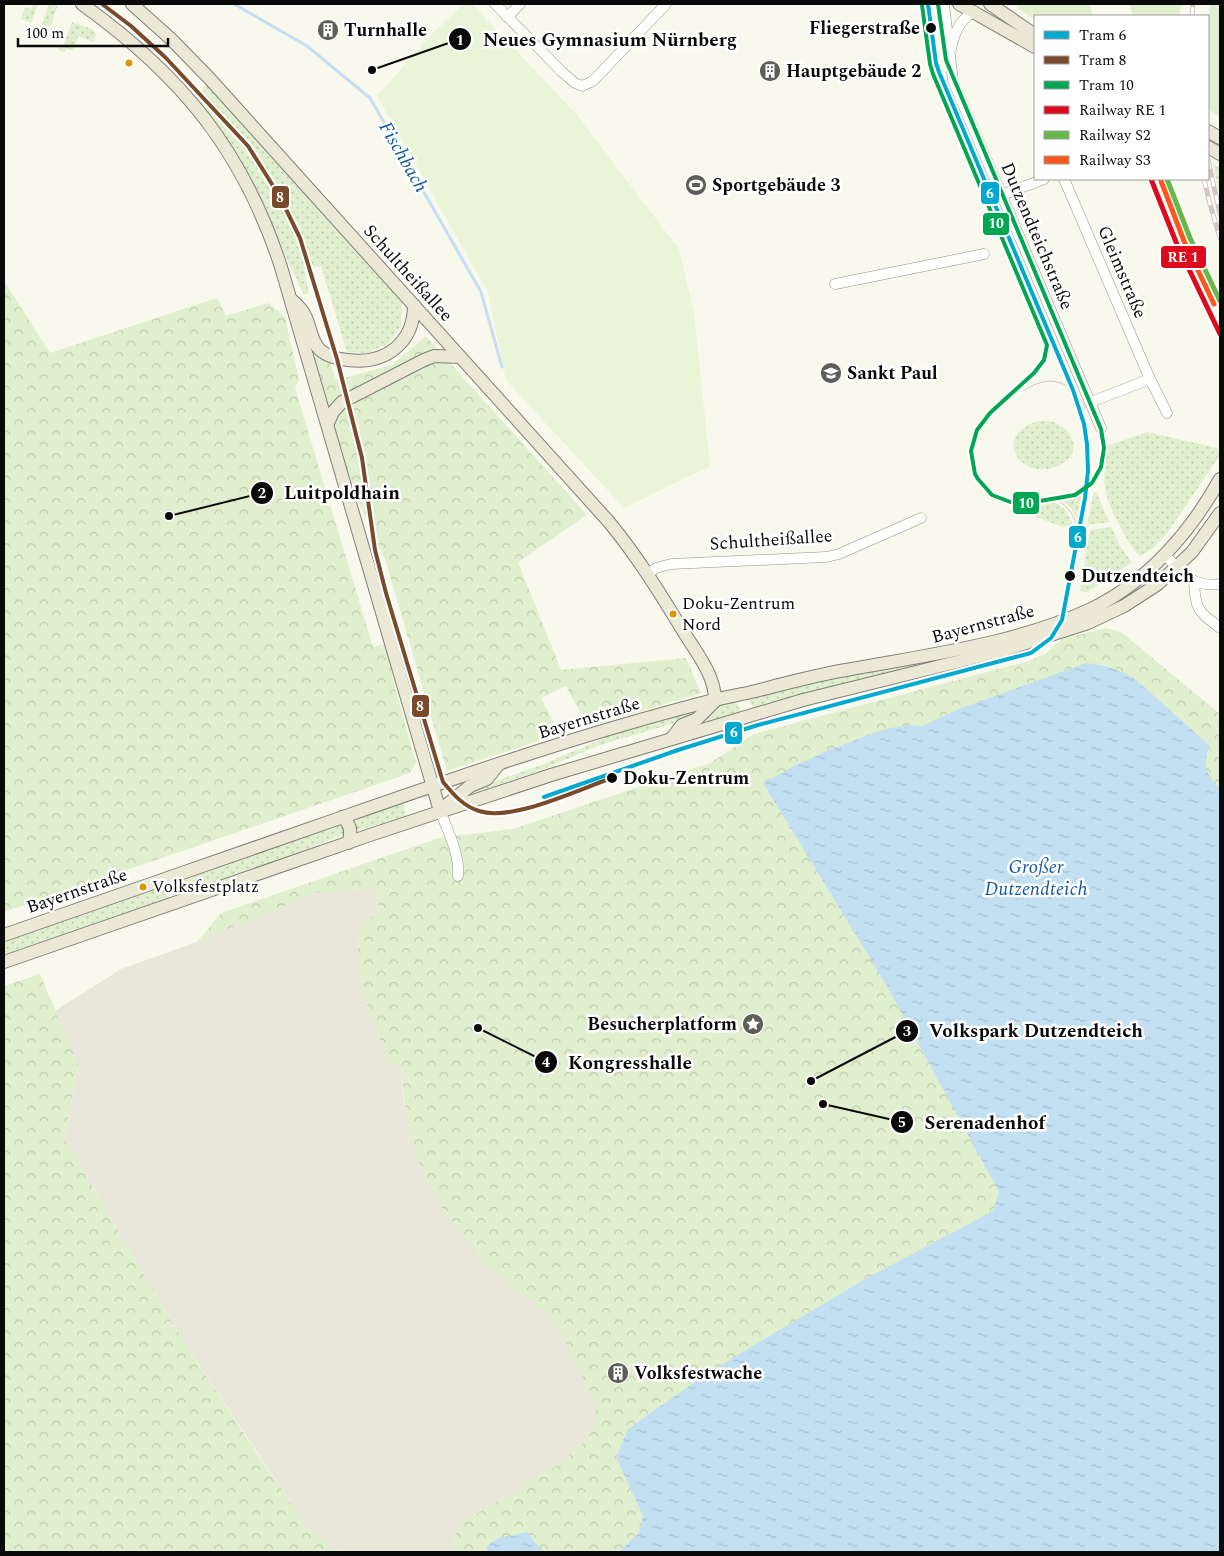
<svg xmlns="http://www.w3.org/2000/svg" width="1224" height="1556" viewBox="0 0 1224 1556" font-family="Spectral,serif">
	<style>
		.grass { fill: url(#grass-dots) }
		.park { fill: url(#park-crowns) }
		.garden { fill: #e0efcd }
		.pitch { fill: #eaf4d6 }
		.plaza { fill: #e9e7d9 }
		.water { fill: url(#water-ripples) }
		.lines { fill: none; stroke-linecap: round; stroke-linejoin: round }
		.stream { stroke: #c3e0f3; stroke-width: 3 }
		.minor-casing { stroke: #92918c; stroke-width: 11 }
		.major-casing { stroke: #7f7e7a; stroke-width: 14 }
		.minor { stroke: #fefefc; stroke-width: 10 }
		.major { stroke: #ebe8d6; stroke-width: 12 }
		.tram { stroke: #d5c4c2; stroke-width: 1 }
		.rail-casing { stroke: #d5c4c2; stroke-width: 5 }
		.rail { stroke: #fff; stroke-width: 3; stroke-dasharray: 9; stroke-linecap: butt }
		.rail-1-casing { stroke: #fff; stroke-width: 9 }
		.rail-2-casing { stroke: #fff; stroke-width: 9 }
		.rail-3-casing { stroke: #fff; stroke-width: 9 }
		.rail-1 { stroke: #df091d; stroke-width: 5 }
		.rail-2 { stroke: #65b949; stroke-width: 5 }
		.rail-3 { stroke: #ff561d; stroke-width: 5 }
		.tram-1-casing { stroke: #fff; stroke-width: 8 }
		.tram-2-casing { stroke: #fff; stroke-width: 8 }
		.tram-3-casing { stroke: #fff; stroke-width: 8 }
		.tram-1 { stroke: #00a9ce; stroke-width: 4 }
		.tram-2 { stroke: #7a4b2a; stroke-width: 4 }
		.tram-3 { stroke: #00a651; stroke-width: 4 }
		.stop-dot { fill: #0a0a0a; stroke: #fff; stroke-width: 2 }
		.bus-dot { fill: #df9601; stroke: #fff; stroke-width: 2 }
		.labels { text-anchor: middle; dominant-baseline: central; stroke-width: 5; stroke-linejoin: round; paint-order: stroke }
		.bus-label { font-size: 17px; fill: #0a0a0a; stroke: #fff; text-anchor: start }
		.stop-label { font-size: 18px; font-weight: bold; fill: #0a0a0a; stroke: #fff; text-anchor: start }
		.poi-label { font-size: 18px; font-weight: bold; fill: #0a0a0a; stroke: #fff; text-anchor: start }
		.street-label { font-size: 18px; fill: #0a0a0a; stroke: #fff }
		.water-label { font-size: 19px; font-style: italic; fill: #14579b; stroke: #fff }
		.leader { fill: none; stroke: #0a0a0a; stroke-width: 2 }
		.callout-dot { fill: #0a0a0a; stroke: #fff; stroke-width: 2 }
		.mark-label { font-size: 15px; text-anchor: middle; font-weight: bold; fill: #fff }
		.callout-label { font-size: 19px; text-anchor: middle; font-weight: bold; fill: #0a0a0a; stroke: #fff; stroke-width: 5; stroke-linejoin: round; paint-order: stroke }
		.line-badge { stroke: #fff; stroke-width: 2 }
		.badge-label { font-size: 14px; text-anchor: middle; font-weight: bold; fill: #fff }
	</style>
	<defs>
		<pattern id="grass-dots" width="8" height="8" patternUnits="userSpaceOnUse" patternTransform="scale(1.25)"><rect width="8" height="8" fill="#e0efcd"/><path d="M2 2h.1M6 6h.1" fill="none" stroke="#bfccaf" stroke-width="1.8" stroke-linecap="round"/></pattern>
		<pattern id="park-crowns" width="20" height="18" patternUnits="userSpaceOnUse" patternTransform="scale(1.25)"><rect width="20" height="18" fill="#e0efcd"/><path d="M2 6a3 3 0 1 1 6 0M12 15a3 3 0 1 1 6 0" fill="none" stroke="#bfccaf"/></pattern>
		<pattern id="water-ripples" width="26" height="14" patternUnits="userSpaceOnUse" patternTransform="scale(1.25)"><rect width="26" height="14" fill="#c3e0f3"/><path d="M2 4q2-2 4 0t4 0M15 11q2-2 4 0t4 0" fill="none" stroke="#a6bfcf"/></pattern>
	</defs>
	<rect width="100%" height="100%" fill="#f9f8ed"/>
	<!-- grass -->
	<g class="grass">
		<path d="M33 4H38L31 23 21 19 25 7 31 9Z"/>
		<path d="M49 4 58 5 50 27 42 25Z"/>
		<path d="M72 22 92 29 96 35 93 42 78 36 73 51 66 48 65 52 58 50 59 46 63 47Z"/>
		<path d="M206 84 402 303 401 326 389 343 368 353 347 352 321 266 304 270 309 294 304 295 241 163 196 98Z"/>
		<path d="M1213 163 1220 169V198Z"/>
		<path d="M1037 421C1044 421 1050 421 1056 423 1070 429 1081 448 1067 460 1030 490 985 440 1037 421Z"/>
		<path d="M1147 432 1217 448 1220 453 1218 458 1168 532 1155 547 1141 556C1130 551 1106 501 1105 488 1103 475 1106 460 1107 446Z"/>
		<path d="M1094 492H1096L1109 522 1087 525Z"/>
		<path d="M1082 495 1078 520 1071 508 1062 500Z"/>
		<path d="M1054 502C1065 507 1070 515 1073 526H1061L1022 512Z"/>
		<path d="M1112 527 1119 545 1131 561V563L1087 592 1080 591 1090 530Z"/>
		<path d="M980 650 754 709 747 697 820 679 912 665Z"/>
		<path d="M734 699 742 712 706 722 705 720 714 704Z"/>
		<path d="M694 711 693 715 688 719 600 745 544 769 475 793 469 794 473 789 544 764 613 734Z"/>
		<path d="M403 802 407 817 344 834 271 865 180 895 175 881Z"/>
		<path d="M163 885 168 899 4 956V940Z"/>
	</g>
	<!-- park -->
	<g class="park">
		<path d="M4 281 50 353 217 298 226 316 268 303 285 317 299 380 295 388 373 647 386 644 394 684 416 763 410 773 4 912Z"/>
		<path d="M426 336 587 515 518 562 561 670 686 658 701 693 588 727 566 686 541 698 553 721 545 739 447 771 385 559 350 484 310 354 330 363 336 380 392 365Z"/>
		<path d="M1106 628 1121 632 1220 714V1552H449L454 1537 463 1522 559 1464 585 1442 497 1274C465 1240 431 1201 416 1156 407 1127 403 1096 401 1065H391L370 1016 365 998 357 943 361 928 379 910 376 888 316 893 197 942 221 913 439 838 513 829 710 763 754 734 1028 661 1045 654 1062 639Z"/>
		<path d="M40 974 79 1066 64 1138 179 1334 252 1446 308 1528 329 1545 344 1552H4V986Z"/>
	</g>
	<!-- garden -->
	<g class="garden">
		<path d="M1013 4H1089L1093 16H1035V20Z"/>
		<path d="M1129 4H1181L1179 16H1133Z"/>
		<path d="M1210 4H1220V117L1208 109V25Z"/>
	</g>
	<!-- pitch -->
	<path class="pitch" d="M464 4H472L577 115 679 249 694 313 710 466 624 508 506 380 488 292 377 96 431 35Z"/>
	<!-- plaza -->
	<path class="plaza" d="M376 888 379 910 361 928 357 943 365 998 370 1016 391 1064 401 1065 403 1097 417 1157 427 1182 440 1205 480 1256 497 1274 549 1315 560 1330 597 1405 595 1426 585 1442 559 1464 463 1522 454 1537 449 1552H344L329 1545 308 1529 179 1334 64 1138 79 1066 55 1011 121 969 197 942 316 893Z"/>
	<!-- water -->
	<g class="water">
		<path d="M1086 663C1104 665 1118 669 1134 678L1209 745C1203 768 1205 772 1220 789V1552H619L639 1533 643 1516 616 1457 628 1429 706 1374 865 1279 993 1211 999 1192 887 986 763 783 796 765 829 750 885 729 908 725 922 726 959 709Z"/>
		<path d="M527 1532 543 1552H487V1546L498 1538Z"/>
	</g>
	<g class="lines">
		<!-- stream -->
		<path class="stream" d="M234 4 307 46 370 98 481 292 502 367"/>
		<!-- minor casing -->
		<g class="minor-casing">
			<g id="minor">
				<path d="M495 4 562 72 575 83 582 86 593 81 666 4"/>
				<path d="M944 4 953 81 1101 428"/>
				<path d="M507 17 520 4"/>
				<path d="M951 48C955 32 959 21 974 11"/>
				<path d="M1064 179 1150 379 1091 402"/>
				<path d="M1002 195 1044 179"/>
				<path d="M835 284 984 254"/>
				<path d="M1150 379 1167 413"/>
				<path d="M1165 555C1182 573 1193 588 1220 584"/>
				<path d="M648 574 656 568 671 564 826 557 839 554 921 518"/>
				<path d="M1194 581C1195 610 1198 611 1220 628"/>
				<path d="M440 811C448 831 460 855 458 876"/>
			</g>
		</g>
		<!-- major casing -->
		<g class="major-casing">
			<g id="major">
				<path d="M82 4C181 75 243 150 281 267L440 811"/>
				<path d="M132 4 171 39 210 79 609 522C637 556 660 593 683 631 696 652 715 675 715 700"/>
				<path d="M959 4 1035 47"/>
				<path d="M990 4 1035 35"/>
				<path d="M1208 131 1220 138"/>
				<path d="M1208 147 1220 154"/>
				<path d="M293 301C296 304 301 308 303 312 311 323 309 339 320 350 328 357 338 359 348 360 385 365 414 343 414 305"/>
				<path d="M328 423 333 412 342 402 424 360 434 356 460 357"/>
				<path d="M671 739 682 725 697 719 715 701"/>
				<path d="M443 808 470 786 487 779 499 764"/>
				<path d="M342 817C351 824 352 833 348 843"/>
				<path d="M4 935C117 896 230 856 343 817 458 777 573 737 691 706 712 700 734 696 756 691 786 683 816 675 846 670 927 655 1016 644 1091 609 1147 582 1190 533 1220 479"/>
				<path d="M4 962 370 835 551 775 803 700 1001 651 1088 623 1124 606 1158 584 1192 552 1220 513"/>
			</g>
		</g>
		<!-- minor -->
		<use href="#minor" class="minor"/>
		<!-- major -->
		<use href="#major" class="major"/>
		<!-- tram -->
		<g class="tram">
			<path d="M1025 390C1050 373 1071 381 1085 407"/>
			<path d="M1038 496C1062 496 1079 514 1078 538"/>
		</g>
		<!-- rail casing -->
		<g class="rail-casing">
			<g id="rail">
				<path d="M1192 16 1193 4"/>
				<path d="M1208 160 1220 214"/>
				<path d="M1204 179 1210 204 1220 238"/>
			</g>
		</g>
		<!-- rail -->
		<use href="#rail" class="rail"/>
		<!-- rail-1 casing -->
		<g class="rail-1-casing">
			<path id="rail-1" d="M1151 179 1176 242 1220 334"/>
		</g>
		<!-- rail-2 casing -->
		<g class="rail-2-casing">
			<path id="rail-2" d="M1167 179 1190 238 1220 301"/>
		</g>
		<!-- rail-3 casing -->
		<g class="rail-3-casing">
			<path id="rail-3" d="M1161 181 1184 241 1214 304"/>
		</g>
		<!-- rail-1 -->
		<use href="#rail-1" class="rail-1"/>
		<!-- rail-2 -->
		<use href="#rail-2" class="rail-2"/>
		<!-- rail-3 -->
		<use href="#rail-3" class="rail-3"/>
		<!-- tram-1 casing -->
		<g class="tram-1-casing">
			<path id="tram-1" d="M544 797 678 750 758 725 1031 653 1051 638 1062 620 1085 498 1088 471 1087 444 1084 424 1073 390 939 72 936 63 928 4"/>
		</g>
		<!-- tram-2 casing -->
		<g class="tram-2-casing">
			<path id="tram-2" d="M102 4 131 26 165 57 248 146 280 197 300 238 337 359 362 458 375 550 386 593 443 782C453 794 463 806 479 811 512 822 579 789 612 778"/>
		</g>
		<!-- tram-3 casing -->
		<g class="tram-3-casing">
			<path id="tram-3" d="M922 5 930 64 933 74 1047 345 1044 360 1034 373 990 413 977 430 971 451 975 474 978 479 992 495 1013 503H1028L1075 495 1092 483 1101 467 1104 448 1101 429 946 60 938 4"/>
		</g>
		<!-- tram-1 -->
		<use href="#tram-1" class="tram-1"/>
		<!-- tram-2 -->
		<use href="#tram-2" class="tram-2"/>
		<!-- tram-3 -->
		<use href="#tram-3" class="tram-3"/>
	</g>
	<!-- icons -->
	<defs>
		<g id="building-disc" transform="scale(1.125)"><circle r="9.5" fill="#5e5d59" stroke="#fff"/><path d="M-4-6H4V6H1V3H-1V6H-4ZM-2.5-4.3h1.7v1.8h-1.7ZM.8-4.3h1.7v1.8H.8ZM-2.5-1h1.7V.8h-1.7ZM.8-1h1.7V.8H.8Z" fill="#fff"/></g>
		<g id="stadium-disc" transform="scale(1.125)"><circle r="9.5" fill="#5e5d59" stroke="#fff"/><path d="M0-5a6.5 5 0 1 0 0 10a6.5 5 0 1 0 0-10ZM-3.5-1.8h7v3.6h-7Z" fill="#fff"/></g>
		<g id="university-disc" transform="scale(1.125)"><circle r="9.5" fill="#5e5d59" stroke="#fff"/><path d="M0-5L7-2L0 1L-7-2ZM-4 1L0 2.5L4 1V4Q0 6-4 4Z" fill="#fff"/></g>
		<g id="sight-disc" transform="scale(1.125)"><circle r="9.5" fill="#5e5d59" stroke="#fff"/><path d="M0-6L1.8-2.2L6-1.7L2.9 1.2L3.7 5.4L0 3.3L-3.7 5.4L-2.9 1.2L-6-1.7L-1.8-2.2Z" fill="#fff"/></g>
	</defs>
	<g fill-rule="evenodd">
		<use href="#building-disc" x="328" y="30"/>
		<use href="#building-disc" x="770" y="71"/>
		<use href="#stadium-disc" x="696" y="185"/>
		<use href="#university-disc" x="831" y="373"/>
		<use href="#sight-disc" x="753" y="1024"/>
		<use href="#building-disc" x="618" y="1373"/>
	</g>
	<!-- markers -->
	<g class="stop-dot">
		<circle cx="931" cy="28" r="6"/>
		<circle cx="1070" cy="576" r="6"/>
		<circle cx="612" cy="778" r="6"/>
	</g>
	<g class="bus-dot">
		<circle cx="129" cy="63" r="4.5"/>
		<circle cx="673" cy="614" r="4.5"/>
		<circle cx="143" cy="887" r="4.5"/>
	</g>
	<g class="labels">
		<!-- bus labels -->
		<g class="bus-label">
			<text x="682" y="604">Doku-Zentrum<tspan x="682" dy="21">Nord</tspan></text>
			<text x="152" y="887">Volksfestplatz</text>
		</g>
		<!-- stop labels -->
		<g class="stop-label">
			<text x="920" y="28" text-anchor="end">Fliegerstraße</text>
			<text x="1081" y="576">Dutzendteich</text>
			<text x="623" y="778">Doku-Zentrum</text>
		</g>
		<!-- poi labels -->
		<g class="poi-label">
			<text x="344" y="30">Turnhalle</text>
			<text x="786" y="71">Hauptgebäude 2</text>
			<text x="712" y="185">Sportgebäude 3</text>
			<text x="847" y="373">Sankt Paul</text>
			<text x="737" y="1024" text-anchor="end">Besucherplatform</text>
			<text x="634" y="1373">Volksfestwache</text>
		</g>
		<!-- street labels -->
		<g class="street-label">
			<text transform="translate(1037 236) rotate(67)">Dutzendteichstraße</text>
			<text transform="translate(1122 272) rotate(67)">Gleimstraße</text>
			<text transform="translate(408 273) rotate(48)">Schultheißallee</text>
			<text transform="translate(771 540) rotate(-4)">Schultheißallee</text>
			<text transform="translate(983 624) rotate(-15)">Bayernstraße</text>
			<text transform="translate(589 718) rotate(-17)">Bayernstraße</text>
			<text transform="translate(77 891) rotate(-19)">Bayernstraße</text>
		</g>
		<!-- water labels -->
		<g class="water-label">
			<text transform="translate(403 157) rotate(60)">Fischbach</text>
			<text x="1036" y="867">Großer<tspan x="1036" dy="22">Dutzendteich</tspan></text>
		</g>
	</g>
	<!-- callouts -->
	<path class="leader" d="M372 70L460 39M169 516L262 493M811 1081L907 1031M478 1028L546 1062M823 1104L902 1122"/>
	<g class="callout-dot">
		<circle cx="372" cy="70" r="5"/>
		<circle cx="169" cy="516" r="5"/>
		<circle cx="811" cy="1081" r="5"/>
		<circle cx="478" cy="1028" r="5"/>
		<circle cx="823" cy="1104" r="5"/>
		<circle cx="460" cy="39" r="12"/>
		<circle cx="262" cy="493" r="12"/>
		<circle cx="907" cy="1031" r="12"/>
		<circle cx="546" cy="1062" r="12"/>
		<circle cx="902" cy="1122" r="12"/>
	</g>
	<g class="mark-label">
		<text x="460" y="45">1</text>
		<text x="262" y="498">2</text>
		<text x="907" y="1036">3</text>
		<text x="546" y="1067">4</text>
		<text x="902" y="1127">5</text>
	</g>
	<g class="callout-label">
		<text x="610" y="46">Neues Gymnasium Nürnberg</text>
		<text x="342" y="499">Luitpoldhain</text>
		<text x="1036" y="1037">Volkspark Dutzendteich</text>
		<text x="630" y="1069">Kongresshalle</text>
		<text x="985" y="1129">Serenadenhof</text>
	</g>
	<g class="line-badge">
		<rect x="980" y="181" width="20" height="24" rx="5" fill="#00a9ce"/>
		<rect x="271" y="185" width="19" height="24" rx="5" fill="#7a4b2a"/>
		<rect x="982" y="212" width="28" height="24" rx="5" fill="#00a651"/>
		<rect x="1160" y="245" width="47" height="24" rx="5" fill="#df091d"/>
		<rect x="1012" y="491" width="28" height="24" rx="5" fill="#00a651"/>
		<rect x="1068" y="525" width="19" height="24" rx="5" fill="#00a9ce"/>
		<rect x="411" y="694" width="19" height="24" rx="5" fill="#7a4b2a"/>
		<rect x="724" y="721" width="19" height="24" rx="5" fill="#00a9ce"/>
	</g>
	<g class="badge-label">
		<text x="990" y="198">6</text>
		<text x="280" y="202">8</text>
		<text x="996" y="228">10</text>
		<text x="1183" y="262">RE 1</text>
		<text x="1026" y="508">10</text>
		<text x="1078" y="542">6</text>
		<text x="420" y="711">8</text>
		<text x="734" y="737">6</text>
	</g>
	<!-- border -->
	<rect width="1224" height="1556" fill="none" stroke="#0a0a0a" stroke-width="10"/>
	<!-- legend -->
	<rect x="1034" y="15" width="175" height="165" fill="#ffffff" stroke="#9d9d9d"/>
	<rect x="1044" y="31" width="25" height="8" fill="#00a9ce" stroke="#9d9d9d"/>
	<text x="1079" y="40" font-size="15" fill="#0a0a0a">Tram 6</text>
	<rect x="1044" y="56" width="25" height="8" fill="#7a4b2a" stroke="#9d9d9d"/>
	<text x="1079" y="65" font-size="15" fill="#0a0a0a">Tram 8</text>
	<rect x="1044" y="81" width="25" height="8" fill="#00a651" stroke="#9d9d9d"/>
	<text x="1079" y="90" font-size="15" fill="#0a0a0a">Tram 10</text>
	<rect x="1044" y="106" width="25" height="8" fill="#df091d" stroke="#9d9d9d"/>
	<text x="1079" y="115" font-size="15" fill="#0a0a0a">Railway RE 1</text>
	<rect x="1044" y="131" width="25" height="8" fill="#65b949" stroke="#9d9d9d"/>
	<text x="1079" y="140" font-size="15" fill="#0a0a0a">Railway S2</text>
	<rect x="1044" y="156" width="25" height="8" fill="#ff561d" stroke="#9d9d9d"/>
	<text x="1079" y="165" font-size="15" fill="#0a0a0a">Railway S3</text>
	<!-- scale -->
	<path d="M18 38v8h150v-8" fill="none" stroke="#0a0a0a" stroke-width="2.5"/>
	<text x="25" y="38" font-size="15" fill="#0a0a0a" stroke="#ffffff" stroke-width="4" paint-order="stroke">100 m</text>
</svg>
